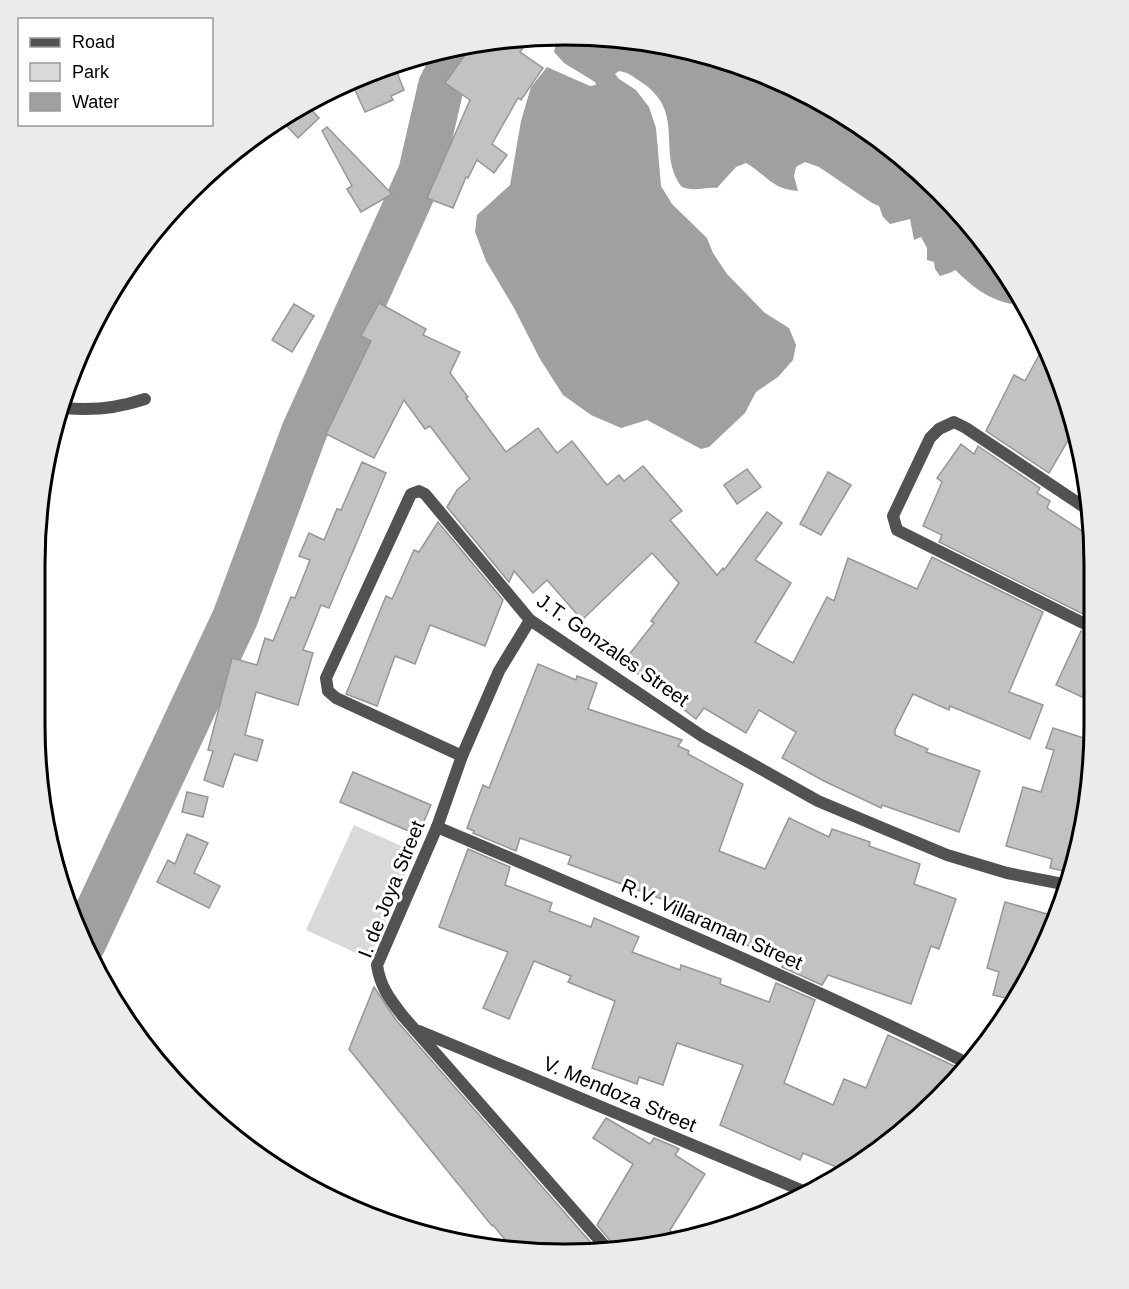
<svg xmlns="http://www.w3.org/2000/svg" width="1129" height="1289" viewBox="0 0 1129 1289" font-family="Arial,sans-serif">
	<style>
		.green { fill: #d9d9d9 }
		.water { fill: #a0a0a0 }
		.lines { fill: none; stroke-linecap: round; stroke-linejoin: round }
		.river { stroke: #a0a0a0; stroke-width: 46 }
		.building { fill: #c2c2c2; stroke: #969696; stroke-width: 1.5 }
		.lane { stroke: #525252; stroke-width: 12 }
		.street { stroke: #525252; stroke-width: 12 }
		.labels { text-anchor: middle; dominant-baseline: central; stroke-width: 6; stroke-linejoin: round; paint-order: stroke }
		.street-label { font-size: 20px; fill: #000; stroke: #fff }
		.rim { fill: none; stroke: #000; stroke-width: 3 }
	</style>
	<rect width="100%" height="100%" fill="#fff"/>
	<!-- green -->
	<path class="green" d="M354 825 415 852 369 959 306 930Z"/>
	<!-- water -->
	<path class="water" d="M558 37 633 39 735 63 829 105 914 166 978 234 982 245 1001 267 1019 297 1011 304C987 299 972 286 955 270L952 272 940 276 935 269 934 262 927 260V248L921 237 914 240 910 219 890 224 883 217 879 206 872 203 819 167 805 162 796 167 794 176 798 191C772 189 768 176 746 163L736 167 717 188C705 187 694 192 682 187 656 154 686 114 644 84 636 79 629 72 619 71L615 74 619 79 636 90 649 107 656 128 661 186 672 204 707 238 713 253 727 274 765 313 789 328 796 345 793 360 778 377 756 392 745 413 709 447 701 449 647 420 621 428 591 415 563 395 540 359 514 308 486 261 475 232 477 215 510 185 521 121 531 87 547 67 590 86 596 85 595 82 564 63 554 52Z"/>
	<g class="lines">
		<!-- river -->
		<path class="river" d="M83 943 235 618 304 432 421 173 441 86 461 47"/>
	</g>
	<!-- building -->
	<g class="building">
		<path d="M531 36 520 52 543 68 521 100 518 98 492 144 507 155 494 173 477 160 468 178 466 177 453 208 427 198 470 100 445 83 472 45Z"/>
		<path d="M394 65 404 90 391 96 393 100 365 112 351 81Z"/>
		<path d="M306 104 319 118 298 138 281 120Z"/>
		<path d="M327 127 392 194 361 212 347 189 352 186 322 131Z"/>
		<path d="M379 303 426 329 423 335 460 352 450 373 468 397 466 398 506 452 538 428 557 453 572 441 607 485 619 475 624 481 643 466 682 511 670 520 717 575 723 568 724 570 767 512 782 523 755 560 791 583 755 642 793 663 827 597 834 601 848 558 917 589 932 557 1043 612 1009 692 1043 705 1030 739 950 706 949 710 913 694 895 730V735L928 749 926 752 980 771 959 832 882 805 881 808 824 781 782 758 796 732 759 710 746 733 704 708 696 719 623 662 654 623 651 621 679 583 652 553 582 620 547 580 533 593 514 571 509 582 447 507 457 490 470 479 430 426 425 429 404 400 374 458 326 434 371 341 361 336Z"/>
		<path d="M294 304 314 316 292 352 272 340Z"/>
		<path d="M1045 344 1076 427 1049 473 986 431 1014 375 1025 381Z"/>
		<path d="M961 444 974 454 978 446 1040 488 1037 493 1050 501 1047 508 1093 538V619L939 542 942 535 923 526 942 482 937 478Z"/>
		<path d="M362 462 386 473 329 608 321 605 303 650 313 653 298 705 256 692 245 735 263 740 257 761 234 754 223 787 204 780 213 751 208 750 232 658 257 665 265 638 273 641 291 597 295 598 310 560 299 556 309 533 324 540 337 509 341 510Z"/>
		<path d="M747 469 761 487 737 504 724 485Z"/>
		<path d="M828 472 851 485 821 535 800 524Z"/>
		<path d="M438 522 503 600 485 646 430 625 415 664 395 656 377 706 346 694 386 596 392 599 414 550 419 552Z"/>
		<path d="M1081 631 1093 636V702L1056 685Z"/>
		<path d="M538 664 576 680 577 676 597 683 588 709 682 740 678 746 689 751 688 754 743 784 719 851 765 869 789 818 829 837 832 829 870 842 869 846 920 864 914 884 956 899 939 949 931 946 911 1004 828 975 822 985 782 967 784 962 738 941 740 937 700 921 702 914 568 864 571 856 520 838 516 851 473 833 474 831 467 828 483 785 489 788Z"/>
		<path d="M1053 728 1093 741V760L1077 861 1072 873 1050 868 1052 859 1006 846 1023 787 1041 792 1054 750 1046 748Z"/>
		<path d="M353 772 431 805 418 835 340 802Z"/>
		<path d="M187 792 208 797 203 817 182 812Z"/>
		<path d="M187 834 208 843 194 873 220 886 209 908 157 882 168 860 175 864Z"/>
		<path d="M468 849 510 867 505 885 552 903 549 911 591 927 594 918 639 937 632 952 680 970 681 965 721 979 720 984 769 1002 776 983 815 1000 784 1083 833 1105 844 1079 866 1088 888 1035 963 1070 914 1123 843 1170 803 1153 800 1160 720 1125 743 1065 677 1043 663 1085 639 1077 637 1084 592 1068 615 1001 568 982 571 976 534 961 509 1019 483 1008 508 952 439 927Z"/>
		<path d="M1005 902 1054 916 1040 959 1014 1000 993 995 999 972 987 968Z"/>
		<path d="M374 987 396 1020 600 1253 512 1248 493 1225 492 1226 349 1049Z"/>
		<path d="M606 1118 650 1144 654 1138 673 1146 679 1149 675 1155 705 1174 670 1230 678 1240 618 1250 597 1225 633 1164 593 1138Z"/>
	</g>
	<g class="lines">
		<!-- lane -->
		<path class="lane" d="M65 408C93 411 118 408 145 399"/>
		<!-- street -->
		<g class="street">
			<path d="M1090 511 966 428 954 422 939 429 930 438 893 516 897 530 1093 628"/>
			<path d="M530 620 499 671 462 756 437 827 377 965C380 986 389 998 402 1015L610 1252"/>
			<path d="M462 756 336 698 328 691 326 678 411 494 419 491 425 494 530 620 702 736 818 801 947 855 1007 873 1068 885"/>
			<path d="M437 827C616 903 795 978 969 1064"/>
			<path d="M419 1031 808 1193"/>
		</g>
	</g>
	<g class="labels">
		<!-- street labels -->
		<g class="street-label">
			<text transform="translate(613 650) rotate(35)">J.T. Gonzales Street</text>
			<text transform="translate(391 889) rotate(-68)">I. de Joya Street</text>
			<text transform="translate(712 924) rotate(24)">R.V. Villaraman Street</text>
			<text transform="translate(620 1094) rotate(23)">V. Mendoza Street</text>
		</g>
	</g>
	<!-- crop -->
	<path d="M0 0H1129V1289H0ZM564 45H565A519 519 0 0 1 1084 564V725A519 519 0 0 1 565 1244H564A519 519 0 0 1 45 725V564A519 519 0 0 1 564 45Z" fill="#ebebeb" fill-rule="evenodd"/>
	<path class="rim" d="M564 45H565A519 519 0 0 1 1084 564V725A519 519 0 0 1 565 1244H564A519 519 0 0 1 45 725V564A519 519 0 0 1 564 45Z"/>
	<!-- legend -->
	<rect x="18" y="18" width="195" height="108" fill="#ffffff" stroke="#999999" stroke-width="1.5"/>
	<rect x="30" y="38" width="30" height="9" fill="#525252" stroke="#999999" stroke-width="1.5"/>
	<text x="72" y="48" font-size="18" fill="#000000">Road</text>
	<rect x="30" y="63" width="30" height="18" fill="#d9d9d9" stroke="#999999" stroke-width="1.5"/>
	<text x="72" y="78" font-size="18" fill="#000000">Park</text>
	<rect x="30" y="93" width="30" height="18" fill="#a0a0a0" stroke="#999999" stroke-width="1.5"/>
	<text x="72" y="108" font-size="18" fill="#000000">Water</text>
</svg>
